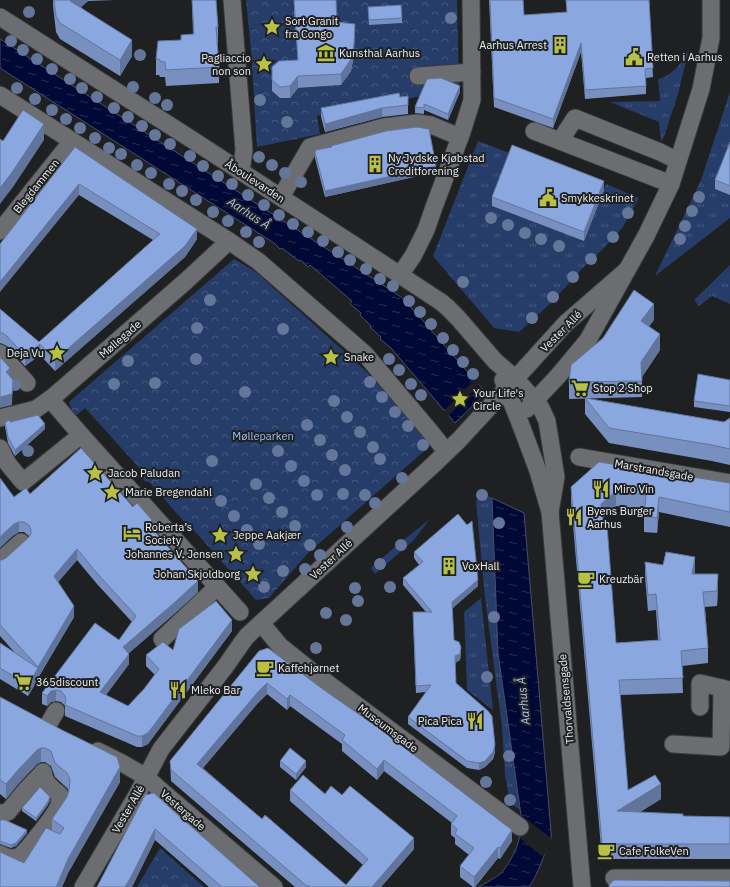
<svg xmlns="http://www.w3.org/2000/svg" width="730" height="887" viewBox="0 0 730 887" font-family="'IBM Plex Sans',sans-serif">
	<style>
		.grass { fill: url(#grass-tufts) }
		.park { fill: url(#park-crowns); fill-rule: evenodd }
		.water { fill: url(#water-ripples); stroke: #474e6d }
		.pier { fill: #1e2022 }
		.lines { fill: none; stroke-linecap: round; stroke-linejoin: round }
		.minor-casing { stroke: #3a3b3d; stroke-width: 19 }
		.minor { stroke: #6c6d70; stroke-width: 17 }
		.tree { fill: #64779a }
		.wall { fill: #7790c0 }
		.shaded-wall { fill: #61759c }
		.building { fill: #8aa7df; stroke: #61759c }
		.labels { text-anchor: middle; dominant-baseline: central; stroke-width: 4; stroke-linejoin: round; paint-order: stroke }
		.poi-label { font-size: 11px; fill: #edeef0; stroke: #1e2022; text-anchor: start }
		.street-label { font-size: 11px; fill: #edeef0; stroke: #1e2022 }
		.park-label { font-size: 11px; fill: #9ebffc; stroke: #1e2022 }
		.water-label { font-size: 12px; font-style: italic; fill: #acc5f3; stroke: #1e2022 }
	</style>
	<defs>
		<pattern id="grass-tufts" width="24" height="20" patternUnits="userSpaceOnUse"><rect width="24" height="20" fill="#263c69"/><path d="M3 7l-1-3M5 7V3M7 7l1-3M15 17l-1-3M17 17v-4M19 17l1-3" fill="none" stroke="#46587f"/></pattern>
		<pattern id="park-crowns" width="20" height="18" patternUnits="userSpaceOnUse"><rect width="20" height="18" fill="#263c69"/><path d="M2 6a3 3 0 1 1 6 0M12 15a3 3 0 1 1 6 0" fill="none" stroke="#46587f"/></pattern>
		<pattern id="water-ripples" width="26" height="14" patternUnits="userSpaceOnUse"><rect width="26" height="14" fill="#000935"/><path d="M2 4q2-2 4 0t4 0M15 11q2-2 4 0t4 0" fill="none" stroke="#262d53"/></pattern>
	</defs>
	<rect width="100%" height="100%" fill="#1e2022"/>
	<!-- grass -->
	<g class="grass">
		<path d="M689 49 678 94 665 134 661 142 659 122 610 102 660 101 658 79C661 78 665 77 668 75 677 69 685 59 689 49Z"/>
		<path d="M730 92V218L655 276 701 180Z"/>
		<path d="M478 141 512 154 584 241 606 184 639 198 623 227 603 249 581 270 552 302 519 332 494 328 433 256Z"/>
		<path d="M730 265V304L712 296 699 306 694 300Z"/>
		<path d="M484 494 492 498 498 653 520 810 510 803 505 775 502 727 485 598 476 501Z"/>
		<path d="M430 519 413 541 375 574 371 568 397 545Z"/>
		<path d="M481 598 493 710 467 690 464 612Z"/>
	</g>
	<!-- park -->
	<g class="park">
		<path d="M246 0H457L459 89 317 116 320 134 257 147 251 50ZM354 56 351 71 341 85 298 88 290 98H280L299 77Z"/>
		<path d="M234 259 256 272 370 375 431 445 307 554 269 598 256 600 191 527 188 526 149 482C146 482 144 481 142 478L143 472 85 408 74 417 69 402Z"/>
		<path d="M160 848 204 887H137Z"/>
	</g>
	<!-- water -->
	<g class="water">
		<path d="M0 39 369 276 401 297 417 314 486 393 455 423 391 348 380 339 381 337 370 327 371 326 360 315 361 313 350 304 352 301 310 265 308 267 300 260 299 261 282 248 280 249 274 243 0 68Z"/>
		<path d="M492 498 524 513 551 832V838C544 855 539 872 529 887H478C485 884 493 879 500 874 506 869 518 848 519 839 521 831 520 823 521 815L498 653Z"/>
	</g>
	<!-- pier -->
	<g class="pier">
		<path d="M476 378 481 383 447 417 443 412Z"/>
		<path d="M521 815 551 838 548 849 543 857 520 838Z"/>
	</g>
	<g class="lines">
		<!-- minor casing -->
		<g class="minor-casing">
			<g id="minor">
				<path d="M232 0 244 150 241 172"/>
				<path d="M0 17 191 139 400 275 441 302 447 307 458 318 495 361 516 379 541 408 547 421 556 477 550 512"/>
				<path d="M418 76 472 72"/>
				<path d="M0 95 229 241 258 261 365 354 429 430 446 451"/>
				<path d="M534 131 671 184"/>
				<path d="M560 141 575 118 660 152 678 161"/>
				<path d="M281 197 310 147 384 127 417 123 431 125 460 137"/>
				<path d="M0 231 72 141"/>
				<path d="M400 275 413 256 426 230 434 207 462 132 472 100 471 0"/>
				<path d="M0 353 27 383"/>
				<path d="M503 380 522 428 538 471 550 512 582 887"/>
				<path d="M50 399 81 435 240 612"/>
				<path d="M527 409 558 376 588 340 646 236 671 184 701 89 711 38V0"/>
				<path d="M0 418 36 409 53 397 186 281 229 241"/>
				<path d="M0 448 8 464 23 482 81 435"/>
				<path d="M579 457 730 483"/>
				<path d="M0 561 21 542"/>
				<path d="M261 623 280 646 310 670 520 827"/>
				<path d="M162 639 217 587"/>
				<path d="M700 707V683L730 690"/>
				<path d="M48 725 56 711"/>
				<path d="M673 744 721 747 722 688"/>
				<path d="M98 751 122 763 146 777 164 793 274 887"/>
				<path d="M0 813H2L8 812 25 791 43 772"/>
				<path d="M0 854C5 857 12 859 18 857 25 854 55 815 58 807 60 803 60 799 60 795 51 787 45 784 43 772"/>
				<path d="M614 878H730"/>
				<path d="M83 887 137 795 161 749 225 667 241 644 247 636 433 465 459 440 506 389 566 323 627 270"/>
			</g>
		</g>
		<!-- minor -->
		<use href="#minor" class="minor"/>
	</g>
	<!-- trees -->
	<g class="tree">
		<circle cx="29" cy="12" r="6"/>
		<circle cx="451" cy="18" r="6"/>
		<circle cx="11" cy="41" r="6"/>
		<circle cx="23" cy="50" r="6"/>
		<circle cx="140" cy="55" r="6"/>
		<circle cx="37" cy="59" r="6"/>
		<circle cx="52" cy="69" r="6"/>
		<circle cx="70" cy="79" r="6"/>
		<circle cx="133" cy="87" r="6"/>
		<circle cx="17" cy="88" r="6"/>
		<circle cx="82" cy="88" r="6"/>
		<circle cx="97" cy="97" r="6"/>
		<circle cx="155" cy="98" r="6"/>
		<circle cx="35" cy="99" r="6"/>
		<circle cx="260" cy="100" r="6"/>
		<circle cx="167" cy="105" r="6"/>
		<circle cx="114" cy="108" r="6"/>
		<circle cx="52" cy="110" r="6"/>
		<circle cx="128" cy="117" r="6"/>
		<circle cx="66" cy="119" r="6"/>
		<circle cx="287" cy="122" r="6"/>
		<circle cx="142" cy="126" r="6"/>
		<circle cx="80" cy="128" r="6"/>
		<circle cx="155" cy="135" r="6"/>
		<circle cx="95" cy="138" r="6"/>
		<circle cx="170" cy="144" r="6"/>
		<circle cx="109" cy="148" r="6"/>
		<circle cx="121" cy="154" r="6"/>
		<circle cx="190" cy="156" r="6"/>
		<circle cx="259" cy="157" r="6"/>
		<circle cx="137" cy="165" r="6"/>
		<circle cx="272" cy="165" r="6"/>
		<circle cx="203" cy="166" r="6"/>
		<circle cx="151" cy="173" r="6"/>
		<circle cx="285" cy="173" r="6"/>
		<circle cx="218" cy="176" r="6"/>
		<circle cx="301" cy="182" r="6"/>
		<circle cx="169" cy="184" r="6"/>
		<circle cx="232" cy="184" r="6"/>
		<circle cx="182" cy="191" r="6"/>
		<circle cx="248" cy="195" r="6"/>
		<circle cx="699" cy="197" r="6"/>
		<circle cx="196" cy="200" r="6"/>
		<circle cx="264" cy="205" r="6"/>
		<circle cx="692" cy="211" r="6"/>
		<circle cx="213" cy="212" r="6"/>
		<circle cx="628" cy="213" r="6"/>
		<circle cx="279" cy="215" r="6"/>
		<circle cx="491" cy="218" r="6"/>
		<circle cx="228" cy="221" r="6"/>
		<circle cx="293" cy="224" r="6"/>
		<circle cx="508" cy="225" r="6"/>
		<circle cx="685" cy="226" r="6"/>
		<circle cx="246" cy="232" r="6"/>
		<circle cx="308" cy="232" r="6"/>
		<circle cx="525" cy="233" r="6"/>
		<circle cx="613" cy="237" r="6"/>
		<circle cx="541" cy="239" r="6"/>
		<circle cx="680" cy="239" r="6"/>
		<circle cx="323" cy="241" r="6"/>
		<circle cx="259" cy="242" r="6"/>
		<circle cx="559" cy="246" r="6"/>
		<circle cx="338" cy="252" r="6"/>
		<circle cx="591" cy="259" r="6"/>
		<circle cx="350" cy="260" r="6"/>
		<circle cx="366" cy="269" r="6"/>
		<circle cx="573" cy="277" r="6"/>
		<circle cx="380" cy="279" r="6"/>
		<circle cx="463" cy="282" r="6"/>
		<circle cx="393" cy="286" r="6"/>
		<circle cx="553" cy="297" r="6"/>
		<circle cx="210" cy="300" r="6"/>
		<circle cx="409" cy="301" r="6"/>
		<circle cx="420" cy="312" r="6"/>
		<circle cx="532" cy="318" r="6"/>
		<circle cx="431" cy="324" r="6"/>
		<circle cx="197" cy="328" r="6"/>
		<circle cx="283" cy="329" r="6"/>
		<circle cx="443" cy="338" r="6"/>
		<circle cx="453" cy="350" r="6"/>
		<circle cx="196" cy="359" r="6"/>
		<circle cx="389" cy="359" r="6"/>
		<circle cx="128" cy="361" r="6"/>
		<circle cx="463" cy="362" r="6"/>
		<circle cx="399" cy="370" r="6"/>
		<circle cx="473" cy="374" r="6"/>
		<circle cx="370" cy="382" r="6"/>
		<circle cx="155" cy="383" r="6"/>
		<circle cx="114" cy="384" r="6"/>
		<circle cx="411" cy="384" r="6"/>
		<circle cx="15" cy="385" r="6"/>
		<circle cx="245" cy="392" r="6"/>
		<circle cx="421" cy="395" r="6"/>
		<circle cx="382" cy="397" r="6"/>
		<circle cx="334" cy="401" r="6"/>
		<circle cx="395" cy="412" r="6"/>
		<circle cx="347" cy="417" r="6"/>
		<circle cx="307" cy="425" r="6"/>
		<circle cx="408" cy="426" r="6"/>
		<circle cx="360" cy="432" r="6"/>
		<circle cx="320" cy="440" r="6"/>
		<circle cx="423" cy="445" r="6"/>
		<circle cx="373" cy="447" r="6"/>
		<circle cx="28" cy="451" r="6"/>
		<circle cx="278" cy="451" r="6"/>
		<circle cx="332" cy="455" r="6"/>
		<circle cx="380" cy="459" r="6"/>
		<circle cx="212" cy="461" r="6"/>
		<circle cx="291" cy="466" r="6"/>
		<circle cx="345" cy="470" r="6"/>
		<circle cx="402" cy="478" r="6"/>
		<circle cx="304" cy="481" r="6"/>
		<circle cx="256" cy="484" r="6"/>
		<circle cx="343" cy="494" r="6"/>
		<circle cx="317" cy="495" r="6"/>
		<circle cx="365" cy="495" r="6"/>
		<circle cx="482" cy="495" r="6"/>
		<circle cx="269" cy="498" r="6"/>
		<circle cx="221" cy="501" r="6"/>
		<circle cx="375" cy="503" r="6"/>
		<circle cx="282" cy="512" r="6"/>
		<circle cx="234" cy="516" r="6"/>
		<circle cx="499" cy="523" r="6"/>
		<circle cx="295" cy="526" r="6"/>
		<circle cx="347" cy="527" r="6"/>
		<circle cx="247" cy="530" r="6"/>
		<circle cx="259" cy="544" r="6"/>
		<circle cx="310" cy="545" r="6"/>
		<circle cx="401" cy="545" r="6"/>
		<circle cx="320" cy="555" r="6"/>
		<circle cx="380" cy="564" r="6"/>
		<circle cx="305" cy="569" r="6"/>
		<circle cx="283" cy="571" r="6"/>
		<circle cx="264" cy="587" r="6"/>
		<circle cx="390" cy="587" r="6"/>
		<circle cx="355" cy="588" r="6"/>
		<circle cx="358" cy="601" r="6"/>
		<circle cx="326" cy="613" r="6"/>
		<circle cx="494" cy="617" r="6"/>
		<circle cx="346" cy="620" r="6"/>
		<circle cx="316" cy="648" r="6"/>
		<circle cx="487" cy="677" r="6"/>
		<circle cx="509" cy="756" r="6"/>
		<circle cx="486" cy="782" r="6"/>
		<circle cx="510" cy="800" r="6"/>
	</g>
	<!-- wall -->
	<g class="wall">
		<path d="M53 0H114L88 1 81 7 132 56 120 76 60 39 56 32 53 6Z"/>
		<path d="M192 0H216L218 27V43H217L219 67V83L166 86 165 77H160L159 75H156V59L181 40 193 34Z"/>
		<path d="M294 0 337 22 354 56 351 71 341 85 298 88 290 98H280L272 91V67L298 60 294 11Z"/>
		<path d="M489 0H523L524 15 567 13 566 0H649L653 77 646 78V94L585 99 581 52 553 128 494 107Z"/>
		<path d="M368 7 402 18V23L369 25Z"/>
		<path d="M460 92 448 120 424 110V114L415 113V107Z"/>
		<path d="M400 97 408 105V114L382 117 325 132 321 117V108Z"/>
		<path d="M730 142V195L715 189V180Z"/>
		<path d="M331 146 436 172 325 197 315 158V152L331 147Z"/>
		<path d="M75 147 197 239 185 257 55 371 40 355 25 366 7 346 3 344 0 343V309L39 342 153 240 79 195Z"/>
		<path d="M604 190 584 241 492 206V197Z"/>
		<path d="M654 320 649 326 660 350 642 377V397L569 399V382Z"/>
		<path d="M730 380V412L694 407V401Z"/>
		<path d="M585 398 724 422 730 418V465L712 461 609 443 585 414Z"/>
		<path d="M5 422H10L45 429 15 456 8 443 5 427Z"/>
		<path d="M730 483V527L659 512 657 533 644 532V510L616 506 603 518 616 643 658 640 656 610 648 611 645 577V562L695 572V574L718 589 717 606 705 607 708 648V663L682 666 683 693 620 695 628 790 661 799 640 812 683 816 730 817V859H602L571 502V487Z"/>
		<path d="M30 494 152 529 198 592 174 614 129 653V664L106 695 128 706 144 689 155 675 146 666V655L173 650 232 631 148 744 142 747H137L65 716V706L61 702 56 701 51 702 47 706 42 704V693L119 640 132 622 97 584 77 560 58 582 74 617 38 678V679L28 696 0 679V643L16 654 0 636V560H2L6 558 28 538 29 536 24 532H19L14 535V497Z"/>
		<path d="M414 552 478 586 452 608 454 640 461 654 460 660 455 663 456 683 495 752 493 759 485 767 479 770 467 768 408 724V717L426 692 416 693 413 618 426 612 403 585V578L419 565 414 558Z"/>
		<path d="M259 651 512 841 500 859 498 858 475 887H473L460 877V866L469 855 455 844V838L451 835V824L452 823 384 771 377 780 342 751V744L290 706 287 710 267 694 257 704 203 768 262 819 346 885 363 865 290 801V790L325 794 342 795 414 849 381 887H295L171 781 170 761Z"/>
		<path d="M0 697 120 782 68 873 62 887H0L24 863 52 831V819L67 797 69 791 67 788 55 777 51 766 45 762H41L37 764 18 784 6 799 0 794Z"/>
		<path d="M280 761 306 767 296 780 280 767Z"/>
		<path d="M145 795 179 816 260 887H209L155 840 132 887H97Z"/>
		<path d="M50 800 47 806 36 821 22 811V808Z"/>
		<path d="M0 820 27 833 16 846 11 848 0 844Z"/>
	</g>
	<!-- shaded-wall -->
	<g class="shaded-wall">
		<path d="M71 0H88V1L70 16V1Z"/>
		<path d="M355 24 354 56 351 71 341 85V74Z"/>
		<path d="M132 40V56L120 76V60Z"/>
		<path d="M581 43V52L553 128V119Z"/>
		<path d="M298 76V88L290 98V86Z"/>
		<path d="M460 86V92L448 120V114Z"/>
		<path d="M382 108V117L325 132V124Z"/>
		<path d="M44 124V140L13 187 0 204V188Z"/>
		<path d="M436 166V172L325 197V191Z"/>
		<path d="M604 181V190L584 241V232Z"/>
		<path d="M79 184V195L0 292V282Z"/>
		<path d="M197 229V239L185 257 55 371V360Z"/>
		<path d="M654 304V320L641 337V321Z"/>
		<path d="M660 334V350L641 378V362Z"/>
		<path d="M40 344V355L25 366V356Z"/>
		<path d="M10 368V379L6 372Z"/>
		<path d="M13 380 12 405 0 408V397Z"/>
		<path d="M45 424V429L15 456V450Z"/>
		<path d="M616 491V506L601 519V504Z"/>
		<path d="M659 497V512L657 533V518Z"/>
		<path d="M152 520V531L148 524Z"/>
		<path d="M19 522V532L14 535 0 548V537L14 524Z"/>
		<path d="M77 549V560L54 587V576Z"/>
		<path d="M695 557V572L692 590V574Z"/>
		<path d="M718 574V589L717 606V591Z"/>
		<path d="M478 580V586L452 609V602Z"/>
		<path d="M198 581V592L174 614 123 658V647Z"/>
		<path d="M74 606V617L38 678V667Z"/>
		<path d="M232 620V631L148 744 142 747V736Z"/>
		<path d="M461 647V654L460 660 455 663V656Z"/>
		<path d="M129 654V664L100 703V692Z"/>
		<path d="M38 668V679L28 696V685Z"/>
		<path d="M267 683V694L257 704 197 775V764L257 693Z"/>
		<path d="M56 690V701L51 702 47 706V696L51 691Z"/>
		<path d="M290 695V706L287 710V699Z"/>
		<path d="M495 745V752L493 759 485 767 479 770V763Z"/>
		<path d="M41 748V762L37 764 18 784 6 799V784L18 770 37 750Z"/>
		<path d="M384 760V771L377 780V769Z"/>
		<path d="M306 761V767L296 780V774Z"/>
		<path d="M120 767V782L68 873 62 887H56L68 859Z"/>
		<path d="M661 784V799L617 826V811Z"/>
		<path d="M50 797V800L47 806 36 821V818Z"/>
		<path d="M155 829V840L132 887H125Z"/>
		<path d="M27 830V833L16 846 11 848V845Z"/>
		<path d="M512 830V841L500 859V848Z"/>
		<path d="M414 838V849L381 887H372Z"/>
		<path d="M498 847V858L474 887V877Z"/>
	</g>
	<!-- building -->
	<g class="building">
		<path d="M54 0H71L70 1 132 40 120 60 60 23 56 16Z"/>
		<path d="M192 0H216L218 27H216L219 67 166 70 165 62 160 61 159 59H156L158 41 181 40V35L194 34Z"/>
		<path d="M294 0H336L337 22 355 24 354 44 351 59 341 74 298 76 290 86 280 87 272 80V67L279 61 298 60Z"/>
		<path d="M490 0H523L524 15 567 12 566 0H649L653 68 645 69 646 86 585 90 581 43 553 119 494 98Z"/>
		<path d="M401 5 402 18 369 20 368 7Z"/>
		<path d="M441 78 460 86 448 114 424 104V108L415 107 427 79Z"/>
		<path d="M399 93 400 97 408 96V105L382 108 325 124 321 108Z"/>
		<path d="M23 110 44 124 13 171 0 188V139L3 141Z"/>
		<path d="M417 127 429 129 436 166 325 191 315 152 316 150 332 147 331 146 386 131Z"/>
		<path d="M730 142V186L715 180Z"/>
		<path d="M512 145 604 181 584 232 492 197Z"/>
		<path d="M75 147 197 229 185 246 55 360 40 344 25 356 7 336 3 333H0V309L39 342 160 234 79 184 0 282V244Z"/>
		<path d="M634 290 654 304 641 321 660 334 641 362 642 381 569 382 571 365 603 338Z"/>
		<path d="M0 357 10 368 6 372 13 380 12 394 0 397Z"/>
		<path d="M698 374 730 380V406L694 401Z"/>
		<path d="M585 398 724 422 730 418V449L712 445 609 428Z"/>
		<path d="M38 415 45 424 15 450 8 437 5 422 10 420V422Z"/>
		<path d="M81 448 133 507 137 503 152 520 148 524 198 581 174 603 123 647 129 654 100 692 128 706 144 689 159 669 146 655 163 642 173 650 179 629 216 601 232 620 148 733 142 736H137L65 705 66 700 65 696 61 691 56 690 51 691 47 696 42 693 95 623 119 640 136 616 97 573 77 549 54 576 74 606 38 667 0 625V560H2L6 558 28 538 31 534V530L29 525 24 522H19L14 524 0 537V478L14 497 26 488 30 494Z"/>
		<path d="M599 462 730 483V512L659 497 657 518 644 516 646 495 616 491 601 504 603 522 607 525 616 643 660 640 656 594 648 595 645 562 663 565 666 552 695 557 692 574H718L717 591 703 592 708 648 681 651 683 678 619 680 628 790 655 775 661 784 617 811 683 814V816L730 817V844H602L571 487Z"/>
		<path d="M458 514 467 525 472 521 478 580 452 602 454 640 459 642 461 647 460 654 455 656 456 683 488 711 492 716 495 745 493 752 485 761 479 763 467 761 408 717 431 685 416 686 413 612H432L403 578 423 562 414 552Z"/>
		<path d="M0 643 38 668 28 685 0 668Z"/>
		<path d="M268 648 324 690 380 729 512 830 500 848 498 847 474 877 460 866 474 848 455 834 457 829 451 824 457 816 384 760 377 769 342 740 345 735 290 695 287 699 267 683 257 693 197 764 262 819 265 815 346 885 368 859 290 790 303 775 325 794 331 786 342 795 350 786 414 838 372 887H310L308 885V887L171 770 170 761 259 651Z"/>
		<path d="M0 697 62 730 117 757 120 767 68 859 56 887H0V852L24 863 46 828 60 834 64 828 52 819 67 797 69 790 70 780 69 777 67 773 55 763 51 751 45 748H41L37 750 18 770 6 784 0 780Z"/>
		<path d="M290 748 306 761 296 774 280 761Z"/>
		<path d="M40 787 50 797 47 803 36 818 22 808Z"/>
		<path d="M154 793 179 816 260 887H222L155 829 132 875 125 887H97L145 795Z"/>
		<path d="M0 820H5L27 830 16 843 11 845 0 841Z"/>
		<path d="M614 880 730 881V887H609V885Z"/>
	</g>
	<!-- icons -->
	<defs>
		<g id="sight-bare" transform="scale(1.38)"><path d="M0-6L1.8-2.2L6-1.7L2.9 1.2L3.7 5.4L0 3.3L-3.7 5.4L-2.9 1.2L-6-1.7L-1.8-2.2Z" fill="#b9c046" stroke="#1e2022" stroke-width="2.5" paint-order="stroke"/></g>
		<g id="building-bare" transform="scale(1.38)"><path d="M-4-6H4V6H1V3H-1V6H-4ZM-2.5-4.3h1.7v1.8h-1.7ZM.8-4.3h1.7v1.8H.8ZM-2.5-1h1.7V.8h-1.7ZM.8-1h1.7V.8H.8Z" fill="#b9c046" stroke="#1e2022" stroke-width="2.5" paint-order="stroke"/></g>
		<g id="museum-bare" transform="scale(1.38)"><path d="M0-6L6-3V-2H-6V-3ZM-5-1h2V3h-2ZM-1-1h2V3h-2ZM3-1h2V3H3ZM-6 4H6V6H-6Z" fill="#b9c046" stroke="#1e2022" stroke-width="2.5" paint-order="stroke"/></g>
		<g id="civic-bare" transform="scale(1.38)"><path d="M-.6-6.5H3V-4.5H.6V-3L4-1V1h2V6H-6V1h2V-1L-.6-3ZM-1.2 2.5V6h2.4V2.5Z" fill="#b9c046" stroke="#1e2022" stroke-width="2.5" paint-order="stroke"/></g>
		<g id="supermarket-bare" transform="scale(1.38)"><path d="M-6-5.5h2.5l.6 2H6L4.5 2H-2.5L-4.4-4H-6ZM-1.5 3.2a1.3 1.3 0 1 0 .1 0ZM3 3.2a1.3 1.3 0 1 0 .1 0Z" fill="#b9c046" stroke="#1e2022" stroke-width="2.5" paint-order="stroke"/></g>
		<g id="restaurant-bare" transform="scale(1.38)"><path d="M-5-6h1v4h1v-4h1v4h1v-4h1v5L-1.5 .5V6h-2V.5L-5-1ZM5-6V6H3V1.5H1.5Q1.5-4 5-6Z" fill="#b9c046" stroke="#1e2022" stroke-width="2.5" paint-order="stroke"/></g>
		<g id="hotel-bare" transform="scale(1.38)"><path d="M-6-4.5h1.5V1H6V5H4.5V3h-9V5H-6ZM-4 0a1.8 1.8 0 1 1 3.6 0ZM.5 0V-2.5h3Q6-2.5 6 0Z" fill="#b9c046" stroke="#1e2022" stroke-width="2.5" paint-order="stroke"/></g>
		<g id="cafe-bare" transform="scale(1.38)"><path d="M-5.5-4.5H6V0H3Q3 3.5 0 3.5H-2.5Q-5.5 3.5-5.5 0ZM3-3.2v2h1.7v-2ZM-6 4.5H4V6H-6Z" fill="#b9c046" stroke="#1e2022" stroke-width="2.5" paint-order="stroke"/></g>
	</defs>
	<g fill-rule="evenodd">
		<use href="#sight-bare" x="272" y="27"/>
		<use href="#building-bare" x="560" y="45"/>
		<use href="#museum-bare" x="326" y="53"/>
		<use href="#civic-bare" x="634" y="57"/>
		<use href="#sight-bare" x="264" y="64"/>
		<use href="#building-bare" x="375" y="164"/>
		<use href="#civic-bare" x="548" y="198"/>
		<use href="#sight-bare" x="57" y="353"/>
		<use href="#sight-bare" x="331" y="357"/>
		<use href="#supermarket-bare" x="580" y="388"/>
		<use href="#sight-bare" x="460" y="399"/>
		<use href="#sight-bare" x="95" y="473"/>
		<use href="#restaurant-bare" x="601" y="489"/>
		<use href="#sight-bare" x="112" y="492"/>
		<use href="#restaurant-bare" x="574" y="517"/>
		<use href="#hotel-bare" x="132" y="533"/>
		<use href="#sight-bare" x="220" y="535"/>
		<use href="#sight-bare" x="236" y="554"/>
		<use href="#building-bare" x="449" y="566"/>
		<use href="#sight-bare" x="253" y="574"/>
		<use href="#cafe-bare" x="586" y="579"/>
		<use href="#cafe-bare" x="265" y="668"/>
		<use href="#supermarket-bare" x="23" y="682"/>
		<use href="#restaurant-bare" x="178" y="690"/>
		<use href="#restaurant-bare" x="475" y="721"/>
		<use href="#cafe-bare" x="606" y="851"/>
	</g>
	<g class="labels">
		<!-- poi labels -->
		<g class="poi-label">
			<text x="285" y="21">Sort Granit<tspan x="285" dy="13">fra Congo</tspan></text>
			<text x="547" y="45" text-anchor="end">Aarhus Arrest</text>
			<text x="339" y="53">Kunsthal Aarhus</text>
			<text x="647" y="57">Retten i Aarhus</text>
			<text x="251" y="58" text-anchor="end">Pagliaccio<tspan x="251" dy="13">non son</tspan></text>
			<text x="388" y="158">Ny Jydske Kjøbstad<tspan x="388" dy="13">Creditforening</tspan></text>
			<text x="561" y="198">Smykkeskrinet</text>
			<text x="44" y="353" text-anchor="end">Deja Vu</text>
			<text x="344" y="357">Snake</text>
			<text x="593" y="388">Stop 2 Shop</text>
			<text x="473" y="393">Your Life's<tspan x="473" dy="13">Circle</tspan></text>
			<text x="108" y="473">Jacob Paludan</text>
			<text x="614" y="489">Miro Vin</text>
			<text x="125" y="492">Marie Bregendahl</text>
			<text x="587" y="511">Byens Burger<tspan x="587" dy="13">Aarhus</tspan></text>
			<text x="145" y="527">Roberta’s<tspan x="145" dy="13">Society</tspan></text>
			<text x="233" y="535">Jeppe Aakjær</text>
			<text x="223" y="554" text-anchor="end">Johannes V. Jensen</text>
			<text x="462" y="566">VoxHall</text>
			<text x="240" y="574" text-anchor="end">Johan Skjoldborg</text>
			<text x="599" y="579">Kreuzbär</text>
			<text x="278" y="668">Kaffehjørnet</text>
			<text x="36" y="682">365discount</text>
			<text x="191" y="690">Mleko Bar</text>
			<text x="462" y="721" text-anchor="end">Pica Pica</text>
			<text x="619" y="851">Cafe FolkeVen</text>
		</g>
		<!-- street labels -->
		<g class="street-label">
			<text transform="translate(255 181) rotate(33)">Åboulevarden</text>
			<text transform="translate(36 186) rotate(-51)">Blegdammen</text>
			<text transform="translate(561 331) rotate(-45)">Vester Allé</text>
			<text transform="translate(120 339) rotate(-41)">Møllegade</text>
			<text transform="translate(654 470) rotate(10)">Marstrandsgade</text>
			<text transform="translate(331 559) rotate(-43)">Vester Allé</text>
			<text transform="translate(566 699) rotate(-95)">Thorvaldsensgade</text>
			<text transform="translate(388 728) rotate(37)">Museumsgade</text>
			<text transform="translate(128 809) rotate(-60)">Vester Allé</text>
			<text transform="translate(183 810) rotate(41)">Vestergade</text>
		</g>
		<!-- park labels -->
		<g class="park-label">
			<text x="263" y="436">Mølleparken</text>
		</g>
		<!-- water labels -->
		<g class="water-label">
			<text transform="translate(249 213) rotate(33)">Aarhus Å</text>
			<text transform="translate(523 701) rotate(-96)">Aarhus Å</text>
		</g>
	</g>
</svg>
